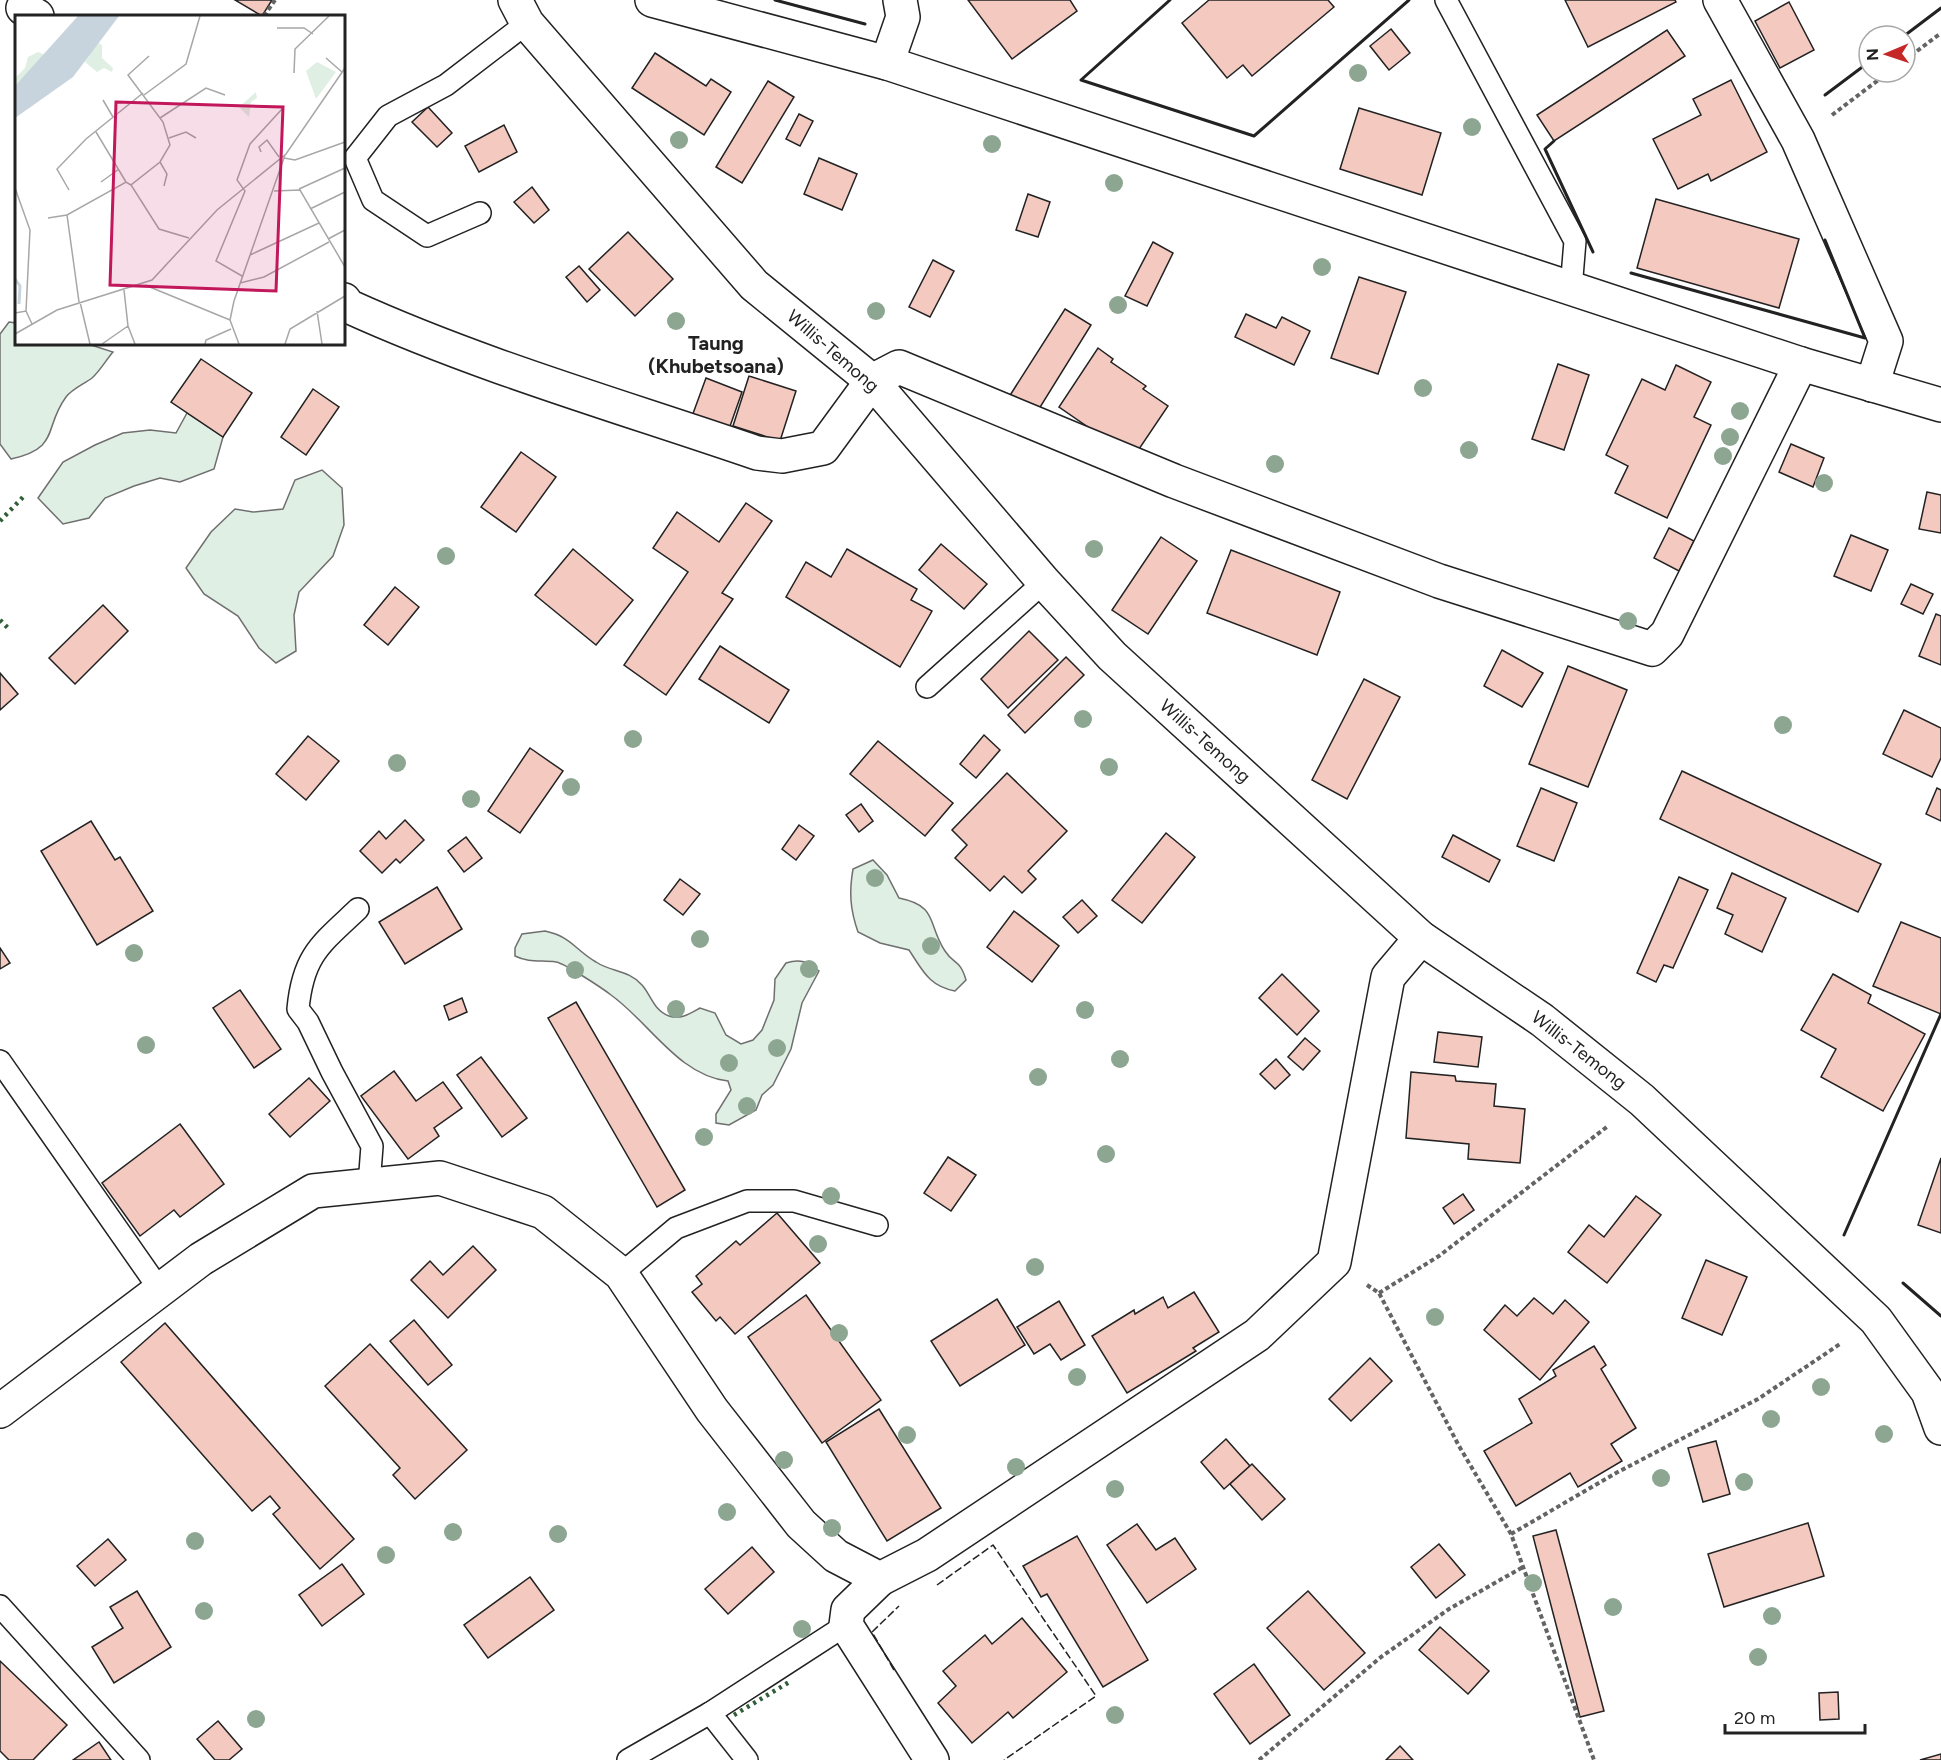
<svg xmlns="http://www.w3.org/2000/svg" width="1941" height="1760" viewBox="0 0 1941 1760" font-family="Figtree,sans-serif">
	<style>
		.green { fill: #e0efe3; stroke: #6f6f6f; stroke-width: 1.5 }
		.building { fill: #f3c9c0; stroke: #222; stroke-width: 1.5 }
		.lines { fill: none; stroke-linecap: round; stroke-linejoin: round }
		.service-casing { stroke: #222; stroke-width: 24 }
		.minor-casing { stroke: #222; stroke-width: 36 }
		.tertiary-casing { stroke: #222; stroke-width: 36 }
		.secondary-casing { stroke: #222; stroke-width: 36 }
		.path { stroke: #646464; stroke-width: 4; stroke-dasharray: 4.5 3; stroke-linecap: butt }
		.service { stroke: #fff; stroke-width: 21 }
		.minor { stroke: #fff; stroke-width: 33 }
		.tertiary { stroke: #fff; stroke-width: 33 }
		.secondary { stroke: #fff; stroke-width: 33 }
		.hedge { stroke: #2f5e38; stroke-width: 4.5; stroke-dasharray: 3 4.5; stroke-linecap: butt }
		.fence { stroke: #222; stroke-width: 1.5; stroke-dasharray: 8 3; stroke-linecap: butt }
		.wall { stroke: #222; stroke-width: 3 }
		.tree { fill: #8da692 }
		.labels { text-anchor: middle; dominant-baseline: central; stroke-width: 4.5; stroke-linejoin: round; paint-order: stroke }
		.street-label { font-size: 18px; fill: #222; stroke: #fff }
		.neighbourhood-label { font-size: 20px; font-weight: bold; fill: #222; stroke: #fff }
		.inset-river { fill: none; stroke: #c7d3dd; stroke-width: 3 }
		.inset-road { fill: none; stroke: #a7a7a7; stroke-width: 1.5 }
		.view { fill: #c2185b; fill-opacity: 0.15; stroke: #c2185b; stroke-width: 3 }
		.inset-edge { fill: none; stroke: #222; stroke-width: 3 }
	</style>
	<rect width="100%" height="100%" fill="#fff"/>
	<!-- green -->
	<g class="green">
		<path d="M9 322 16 323V344H88L113 352C106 360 100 371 92 378 84 384 72 389 66 397 43 428 61 448 11 459L0 444V334Z"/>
		<path d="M187 413 223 437 214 469 180 482 160 478 134 486 105 498 89 518 63 524 38 498 63 462 95 445 123 433 150 430 176 433Z"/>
		<path d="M322 470 342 488 344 525 333 556 299 592 294 615 296 651 276 663 259 648 238 616 204 594 186 568 211 532 235 509 253 512 283 509 295 480Z"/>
		<path d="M873 860 887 875 899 898C939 906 927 924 945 951 954 965 960 959 966 980L955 991C929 986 923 971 909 950L880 943 858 932C850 909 849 892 853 869Z"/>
		<path d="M545 931C572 937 574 949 596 962 611 972 629 970 642 985 651 995 654 1011 669 1016 681 1020 691 1013 700 1008L715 1013 726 1035 741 1044 753 1040 762 1030 774 1000 775 979 786 963C801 958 807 962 819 971L802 1003 791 1049 773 1085 762 1095 756 1110 729 1125 716 1123V1114L731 1090 728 1081C679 1076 649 1022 611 995 602 988 564 963 556 962 541 960 529 963 515 956V948L522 934Z"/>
	</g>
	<!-- building -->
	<g class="building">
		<path d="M235 0H272L262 16Z"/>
		<path d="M968 0H1070L1077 11 1012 59Z"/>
		<path d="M1209 0H1328L1334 7 1252 76 1243 65 1227 78 1182 23Z"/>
		<path d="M1565 0H1675L1676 2 1588 47Z"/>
		<path d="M1789 2 1814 50 1780 68 1755 21Z"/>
		<path d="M1391 29 1410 53 1389 70 1370 46Z"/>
		<path d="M1667 30 1685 56 1554 141 1537 115Z"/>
		<path d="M655 53 706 86 711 79 731 92 704 135 632 88Z"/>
		<path d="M1731 80 1767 152 1711 181 1708 174 1678 189 1653 139 1701 115 1693 99Z"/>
		<path d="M768 81 794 97 742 183 716 167Z"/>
		<path d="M428 107 452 133 437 147 412 122Z"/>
		<path d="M1359 108 1441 133 1422 195 1340 169Z"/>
		<path d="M799 114 813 121 800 146 786 139Z"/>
		<path d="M504 125 517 152 479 172 465 146Z"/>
		<path d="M819 158 857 174 842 210 804 194Z"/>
		<path d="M532 187 549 210 534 223 514 202Z"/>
		<path d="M1028 194 1050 202 1038 237 1016 230Z"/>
		<path d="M1656 199 1799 239 1779 308 1637 268Z"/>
		<path d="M628 232 673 279 635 316 589 269Z"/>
		<path d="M1153 242 1173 253 1147 306 1125 296Z"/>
		<path d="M933 260 954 271 930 317 909 307Z"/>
		<path d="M579 266 600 290 587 302 566 277Z"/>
		<path d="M1359 277 1406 292 1378 374 1331 358Z"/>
		<path d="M1065 309 1091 325 1034 417 1007 400Z"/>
		<path d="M1246 314 1276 328 1282 317 1310 331 1294 365 1235 337Z"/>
		<path d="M1098 348 1113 359 1111 362 1146 386 1143 389 1168 406 1133 458 1059 407Z"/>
		<path d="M201 359 252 393 223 437 171 402Z"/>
		<path d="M1558 364 1589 375 1564 450 1532 439Z"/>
		<path d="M1676 365 1711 382 1694 417 1711 425 1667 518 1615 493 1628 466 1606 455 1642 379 1665 390Z"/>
		<path d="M749 376 796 391 780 441 733 426Z"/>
		<path d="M706 378 742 392 728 432 691 419Z"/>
		<path d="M313 389 339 407 306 455 281 437Z"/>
		<path d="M1791 444 1824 458 1813 487 1779 472Z"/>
		<path d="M521 452 556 477 516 532 481 507Z"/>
		<path d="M1927 492 1941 495V533L1919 529Z"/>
		<path d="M746 503 772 521 722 593 733 599 666 695 624 665 688 572 653 548 677 512 719 542Z"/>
		<path d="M1669 528 1694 541 1679 571 1654 558Z"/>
		<path d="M1851 535 1888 550 1871 591 1834 576Z"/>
		<path d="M1161 537 1197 561 1148 634 1112 610Z"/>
		<path d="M941 544 987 584 964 609 919 570Z"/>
		<path d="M573 549 633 600 596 645 535 595Z"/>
		<path d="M847 549 917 589 911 600 932 611 900 667 786 597 806 562 831 577Z"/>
		<path d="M1231 550 1340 592 1317 655 1207 613Z"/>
		<path d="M1911 584 1933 594 1923 614 1901 604Z"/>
		<path d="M395 587 419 607 388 645 364 625Z"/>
		<path d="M103 605 128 631 75 684 49 658Z"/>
		<path d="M1936 614 1941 616V665L1919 656Z"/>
		<path d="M1029 631 1058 660 1008 708 981 679Z"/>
		<path d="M720 646 789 690 769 723 699 679Z"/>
		<path d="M1502 650 1543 673 1522 707 1484 686Z"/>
		<path d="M1066 657 1084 675 1025 733 1008 715Z"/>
		<path d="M1568 666 1627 690 1588 787 1529 764Z"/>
		<path d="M0 673 18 694 0 710Z"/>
		<path d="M1364 679 1400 697 1347 799 1312 780Z"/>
		<path d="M1904 710 1941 728V758L1932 777 1883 754Z"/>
		<path d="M984 735 1000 750 976 778 960 764Z"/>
		<path d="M308 736 339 761 306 800 276 774Z"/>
		<path d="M878 741 953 803 925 836 850 774Z"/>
		<path d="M530 748 563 771 520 833 488 811Z"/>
		<path d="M1682 771 1881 864 1858 912 1660 819Z"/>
		<path d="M1007 773 1067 831 1028 871 1036 879 1022 893 1004 876 990 891 955 858 967 845 952 830Z"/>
		<path d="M1541 788 1577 803 1554 861 1517 846Z"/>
		<path d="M1937 788 1941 790V821L1926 814Z"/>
		<path d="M861 804 873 821 859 832 846 815Z"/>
		<path d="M405 820 424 840 400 863 396 859 382 873 360 851 379 831 386 839Z"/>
		<path d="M91 821 115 860 120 857 153 911 97 945 41 851Z"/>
		<path d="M799 825 814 836 796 860 782 849Z"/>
		<path d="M1166 833 1195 857 1142 923 1112 900Z"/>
		<path d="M1453 835 1500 860 1489 882 1442 857Z"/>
		<path d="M466 837 482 858 464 872 448 851Z"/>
		<path d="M1732 873 1786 898 1762 952 1725 934 1733 915 1717 908Z"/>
		<path d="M1679 877 1708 890 1673 968 1664 965 1656 982 1637 973Z"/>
		<path d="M680 879 700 894 683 915 664 900Z"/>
		<path d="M437 887 462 929 405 964 379 922Z"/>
		<path d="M1082 900 1097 916 1078 933 1063 917Z"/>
		<path d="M1014 911 1059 946 1032 982 987 947Z"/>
		<path d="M1901 922 1941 938V1014L1873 986Z"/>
		<path d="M0 948 10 963 0 969Z"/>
		<path d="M1282 974 1319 1011 1297 1035 1259 998Z"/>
		<path d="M1833 974 1871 995 1868 1003 1925 1034 1883 1111 1821 1077 1836 1049 1801 1030Z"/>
		<path d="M240 990 281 1049 254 1068 213 1008Z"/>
		<path d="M462 998 467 1012 449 1020 444 1006Z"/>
		<path d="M576 1002 685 1190 657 1207 548 1018Z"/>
		<path d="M1438 1032 1482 1037 1478 1067 1434 1062Z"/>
		<path d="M1305 1038 1320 1051 1303 1070 1288 1057Z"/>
		<path d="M481 1057 527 1118 502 1137 457 1075Z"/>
		<path d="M1276 1059 1290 1075 1275 1089 1260 1074Z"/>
		<path d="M394 1071 416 1101 443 1082 462 1108 434 1128 439 1136 408 1159 361 1096Z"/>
		<path d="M1411 1072 1455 1076 1456 1081 1496 1084 1494 1106 1525 1109 1520 1163 1468 1159 1469 1144 1406 1138Z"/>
		<path d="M309 1078 330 1101 290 1137 269 1114Z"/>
		<path d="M180 1124 224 1184 180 1217 174 1210 140 1236 102 1183Z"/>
		<path d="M948 1157 976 1175 951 1211 924 1193Z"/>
		<path d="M1941 1158V1233L1918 1225Z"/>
		<path d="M1463 1194 1474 1210 1454 1224 1443 1208Z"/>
		<path d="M1636 1196 1661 1215 1607 1283 1568 1252 1589 1225 1604 1237Z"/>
		<path d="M777 1213 820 1263 735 1334 720 1317 716 1321 692 1292 702 1284 696 1276 736 1241 740 1245Z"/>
		<path d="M473 1246 496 1270 448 1318 411 1280 430 1261 443 1275Z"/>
		<path d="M1706 1260 1747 1277 1722 1335 1682 1318Z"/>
		<path d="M1194 1292 1219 1332 1193 1348 1196 1351 1127 1393 1092 1336 1134 1310 1135 1314 1163 1297 1168 1308Z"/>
		<path d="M806 1295 881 1400 822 1443 748 1337Z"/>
		<path d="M1534 1298 1553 1314 1565 1300 1589 1322 1540 1380 1484 1330 1505 1305 1517 1316Z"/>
		<path d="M997 1299 1025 1345 960 1386 931 1341Z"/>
		<path d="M1059 1301 1085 1345 1061 1360 1050 1344 1034 1354 1017 1327Z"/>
		<path d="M414 1320 452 1365 428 1385 390 1341Z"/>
		<path d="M165 1323 354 1539 320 1569 273 1514 280 1508 270 1496 252 1511 121 1362Z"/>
		<path d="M370 1344 467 1450 415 1499 393 1475 400 1468 325 1386Z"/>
		<path d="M1594 1346 1606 1365 1601 1369 1636 1428 1611 1444 1622 1461 1578 1487 1570 1473 1516 1506 1484 1451 1532 1423 1519 1399 1556 1376 1553 1370Z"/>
		<path d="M1370 1358 1392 1381 1351 1421 1329 1399Z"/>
		<path d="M879 1409 941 1508 887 1541 826 1442Z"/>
		<path d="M1226 1439 1250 1466 1224 1489 1201 1462Z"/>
		<path d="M1716 1441 1730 1494 1703 1502 1688 1448Z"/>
		<path d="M1252 1464 1285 1499 1262 1520 1230 1484Z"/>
		<path d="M1808 1523 1824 1576 1724 1607 1708 1554Z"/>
		<path d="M1137 1524 1156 1550 1175 1538 1196 1569 1147 1603 1107 1545Z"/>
		<path d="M1556 1530 1604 1711 1580 1717 1533 1536Z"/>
		<path d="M1077 1536 1148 1660 1103 1687 1047 1594 1041 1597 1023 1566Z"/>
		<path d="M108 1539 126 1560 95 1586 77 1566Z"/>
		<path d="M1439 1544 1465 1575 1436 1598 1411 1567Z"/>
		<path d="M752 1547 774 1572 728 1614 705 1589Z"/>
		<path d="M342 1564 364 1594 322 1626 299 1595Z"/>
		<path d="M530 1577 554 1610 488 1658 464 1625Z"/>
		<path d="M137 1591 171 1647 114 1683 92 1647 123 1628 110 1607Z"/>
		<path d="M1308 1591 1365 1653 1324 1690 1267 1628Z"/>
		<path d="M1022 1618 1067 1672 1013 1718 1008 1712 972 1743 938 1703 956 1686 943 1671 985 1635 992 1644Z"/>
		<path d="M1440 1627 1489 1671 1468 1694 1419 1650Z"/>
		<path d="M0 1661 67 1725 33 1760H9L0 1751Z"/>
		<path d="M1254 1664 1290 1715 1250 1744 1214 1694Z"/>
		<path d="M1838 1692 1839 1719 1820 1720 1819 1693Z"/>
		<path d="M218 1721 242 1749 229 1760H215L197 1739Z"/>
		<path d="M99 1742 111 1760H73Z"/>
		<path d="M1400 1746 1413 1760H1386Z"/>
		<path d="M1941 1754V1760H1920Z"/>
	</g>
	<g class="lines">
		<!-- service casing -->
		<g class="service-casing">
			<g id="service">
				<path d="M1446 0 1575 241 1571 289"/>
				<path d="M480 213 427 236 373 200 355 158 388 116 446 85 527 23"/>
				<path d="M927 687 1044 582"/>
				<path d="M358 909C321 944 303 955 298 1009L308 1022 332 1072 372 1146 369 1185"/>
				<path d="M0 1061 160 1290"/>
				<path d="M621 1274 676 1228 747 1201H794L877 1225"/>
				<path d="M0 1606 139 1760"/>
				<path d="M710 1713 747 1760"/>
				<path d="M628 1760 710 1713 846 1625"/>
			</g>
		</g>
		<!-- minor casing -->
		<g class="minor-casing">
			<g id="minor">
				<path d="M1720 0 1798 140 1886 341 1872 385"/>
				<path d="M23 8 37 16"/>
				<path d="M887 63 903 17 900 0"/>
				<path d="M344 300 348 306C480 366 620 406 757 453L782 456 823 448 872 381 899 367 1174 481 1439 581 1652 649 1667 634 1801 364"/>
				<path d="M0 1411 201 1259 313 1191 440 1178 543 1212 621 1274 712 1410 801 1524 836 1556 880 1579 927 1555 1257 1335 1334 1262 1388 977 1421 938"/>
				<path d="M880 1579 848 1610 846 1625 932 1760"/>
			</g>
		</g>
		<!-- tertiary casing -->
		<g class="tertiary-casing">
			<path id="tertiary" d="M652 0 887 63 1801 364 1941 405"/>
		</g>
		<!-- secondary casing -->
		<g class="secondary-casing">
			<path id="secondary" d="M515 0 527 23 754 285 872 381 1044 582 1112 656 1421 938 1542 1020 1642 1100 1876 1320 1928 1392 1941 1428"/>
		</g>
		<!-- path -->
		<g class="path">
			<path d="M264 16 275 0"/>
			<path d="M1905 60 1941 33"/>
			<path d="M1832 115 1889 72"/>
			<path d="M1367 1285 1379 1293 1459 1446 1511 1534 1594 1760"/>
			<path d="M1379 1293 1439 1256 1608 1126"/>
			<path d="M1511 1534 1616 1473 1758 1399 1840 1344"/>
			<path d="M1259 1760 1381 1657 1449 1609 1523 1567"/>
		</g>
		<!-- service -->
		<use href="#service" class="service"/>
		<!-- minor -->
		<use href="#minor" class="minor"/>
		<!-- tertiary -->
		<use href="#tertiary" class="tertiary"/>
		<!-- secondary -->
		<use href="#secondary" class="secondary"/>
		<!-- hedge -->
		<g class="hedge">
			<path d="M0 521 24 496"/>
			<path d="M0 620 10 630"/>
			<path d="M734 1715 791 1681"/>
		</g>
		<!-- fence -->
		<g class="fence">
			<path d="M937 1585 993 1545 1096 1696 1004 1760"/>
			<path d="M894 1670 872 1632 899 1606"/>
		</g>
		<!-- wall -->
		<g class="wall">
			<path d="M775 0 865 24"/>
			<path d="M1170 0 1081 80 1254 136 1409 0"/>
			<path d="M1904 36 1941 8"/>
			<path d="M1825 95 1869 62"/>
			<path d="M1554 141 1545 149 1593 252"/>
			<path d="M1631 273 1865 338 1825 240"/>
			<path d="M1844 1235 1941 1014"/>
			<path d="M1903 1283 1941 1316"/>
		</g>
	</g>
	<!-- trees -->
	<g class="tree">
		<circle cx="1358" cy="73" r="9"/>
		<circle cx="1472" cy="127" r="9"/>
		<circle cx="679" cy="140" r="9"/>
		<circle cx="992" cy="144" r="9"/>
		<circle cx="1114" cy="183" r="9"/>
		<circle cx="1322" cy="267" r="9"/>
		<circle cx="1118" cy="305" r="9"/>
		<circle cx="876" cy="311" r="9"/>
		<circle cx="676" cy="321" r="9"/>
		<circle cx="1423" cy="388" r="9"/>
		<circle cx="1740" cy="411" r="9"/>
		<circle cx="1730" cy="437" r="9"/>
		<circle cx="1469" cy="450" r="9"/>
		<circle cx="1723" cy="456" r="9"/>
		<circle cx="1275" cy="464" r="9"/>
		<circle cx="1824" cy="483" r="9"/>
		<circle cx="1094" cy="549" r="9"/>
		<circle cx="446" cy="556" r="9"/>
		<circle cx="1628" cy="621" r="9"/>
		<circle cx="1083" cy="719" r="9"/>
		<circle cx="1783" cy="725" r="9"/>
		<circle cx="633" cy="739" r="9"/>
		<circle cx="397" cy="763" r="9"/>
		<circle cx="1109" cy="767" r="9"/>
		<circle cx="571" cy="787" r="9"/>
		<circle cx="471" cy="799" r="9"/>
		<circle cx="875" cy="878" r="9"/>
		<circle cx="700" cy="939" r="9"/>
		<circle cx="931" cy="946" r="9"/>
		<circle cx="134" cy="953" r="9"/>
		<circle cx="809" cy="969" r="9"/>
		<circle cx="575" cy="970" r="9"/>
		<circle cx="676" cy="1009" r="9"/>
		<circle cx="1085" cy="1010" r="9"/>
		<circle cx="146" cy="1045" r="9"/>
		<circle cx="777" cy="1048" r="9"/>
		<circle cx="1120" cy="1059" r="9"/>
		<circle cx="729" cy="1063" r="9"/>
		<circle cx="1038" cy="1077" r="9"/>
		<circle cx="747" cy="1106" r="9"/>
		<circle cx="704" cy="1137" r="9"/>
		<circle cx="1106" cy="1154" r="9"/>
		<circle cx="831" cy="1196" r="9"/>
		<circle cx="818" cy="1244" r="9"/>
		<circle cx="1035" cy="1267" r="9"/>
		<circle cx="1435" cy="1317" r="9"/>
		<circle cx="839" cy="1333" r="9"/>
		<circle cx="1077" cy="1377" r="9"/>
		<circle cx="1821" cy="1387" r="9"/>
		<circle cx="1771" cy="1419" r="9"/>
		<circle cx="1884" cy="1434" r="9"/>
		<circle cx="907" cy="1435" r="9"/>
		<circle cx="784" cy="1460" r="9"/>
		<circle cx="1016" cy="1467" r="9"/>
		<circle cx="1661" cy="1478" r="9"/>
		<circle cx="1744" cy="1482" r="9"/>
		<circle cx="1115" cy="1489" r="9"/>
		<circle cx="727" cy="1512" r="9"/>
		<circle cx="832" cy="1528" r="9"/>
		<circle cx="453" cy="1532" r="9"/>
		<circle cx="558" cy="1534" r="9"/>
		<circle cx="195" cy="1541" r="9"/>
		<circle cx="386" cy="1555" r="9"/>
		<circle cx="1533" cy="1583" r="9"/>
		<circle cx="1613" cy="1607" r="9"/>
		<circle cx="204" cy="1611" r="9"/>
		<circle cx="1772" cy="1616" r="9"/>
		<circle cx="802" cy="1629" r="9"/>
		<circle cx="1758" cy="1657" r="9"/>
		<circle cx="1115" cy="1715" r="9"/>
		<circle cx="256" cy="1719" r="9"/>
	</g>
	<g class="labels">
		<!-- street labels -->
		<g class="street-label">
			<text transform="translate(833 351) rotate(41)">Willis-Temong</text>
			<text transform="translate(1205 741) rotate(42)">Willis-Temong</text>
			<text transform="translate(1579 1050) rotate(38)">Willis-Temong</text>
		</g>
		<!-- neighbourhood labels -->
		<g class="neighbourhood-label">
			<text x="716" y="343">Taung<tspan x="716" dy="23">(Khubetsoana)</tspan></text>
		</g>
	</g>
	<!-- overview -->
	<g transform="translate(15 15)">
		<rect width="330" height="330" fill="#fff"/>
		<path d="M82 27 87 30V43L98 53 97 57 89 53 82 57 70 47ZM23 37 30 40 0 71V63L10 53 13 42ZM302 47 321 57 301 84 291 56ZM241 77 242 83 236 87 234 102 224 92Z" fill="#e0efe3"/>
		<path d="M63 1H104L58 62 0 103V71Z" fill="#c7d3dd"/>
		<path class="inset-river" d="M0 264 5 271 4 289"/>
		<path class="inset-road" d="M262 13H289L298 19M134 41 113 60 148 107 155 130 145 147 116 170 144 214 174 223M311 43 327 57M279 58 280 34 314 1M129 80 171 49 185 1M88 85 98 102M145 103 191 73 210 80M81 117 111 167M154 123 171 117 181 123M246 137 244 132 252 125 264 142M269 143 280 145 330 127M145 147 152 159 149 171M86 167 104 154M0 173 15 215 11 296M284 174 330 153M54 175 42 154 71 124 128 78M259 176 285 175 330 252M295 194 330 177M52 200 64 287M33 203 52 200 111 167 116 170M313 224 330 215M235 240 304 208M227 261 201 246 230 176 222 165 235 129 267 94M225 268 249 262 314 227M130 270 215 305M109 275 113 311 120 329M65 287 75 329M302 296 307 329M0 298 11 296 17 309M0 319 42 295 137 265 202 195 271 139 330 53M87 329 113 311M190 329 191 325 216 314M224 329 215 305 219 286 270 140M270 329 275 314 330 281"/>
		<path class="view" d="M101 87 268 92 261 276 95 270Z"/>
		<rect width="330" height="330" class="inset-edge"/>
	</g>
	<!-- north arrow -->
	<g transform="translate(1887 54) rotate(268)"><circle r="28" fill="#ffffff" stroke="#a7a7a7" stroke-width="1.5"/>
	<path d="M0-4.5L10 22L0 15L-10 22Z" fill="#c62828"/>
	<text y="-9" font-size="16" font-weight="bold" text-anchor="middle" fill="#222222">N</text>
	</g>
	<!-- scale -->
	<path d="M1725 1724v9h140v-9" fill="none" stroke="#222222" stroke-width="3"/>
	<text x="1734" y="1724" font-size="18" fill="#222222" stroke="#ffffff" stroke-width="4.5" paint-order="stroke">20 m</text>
</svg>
